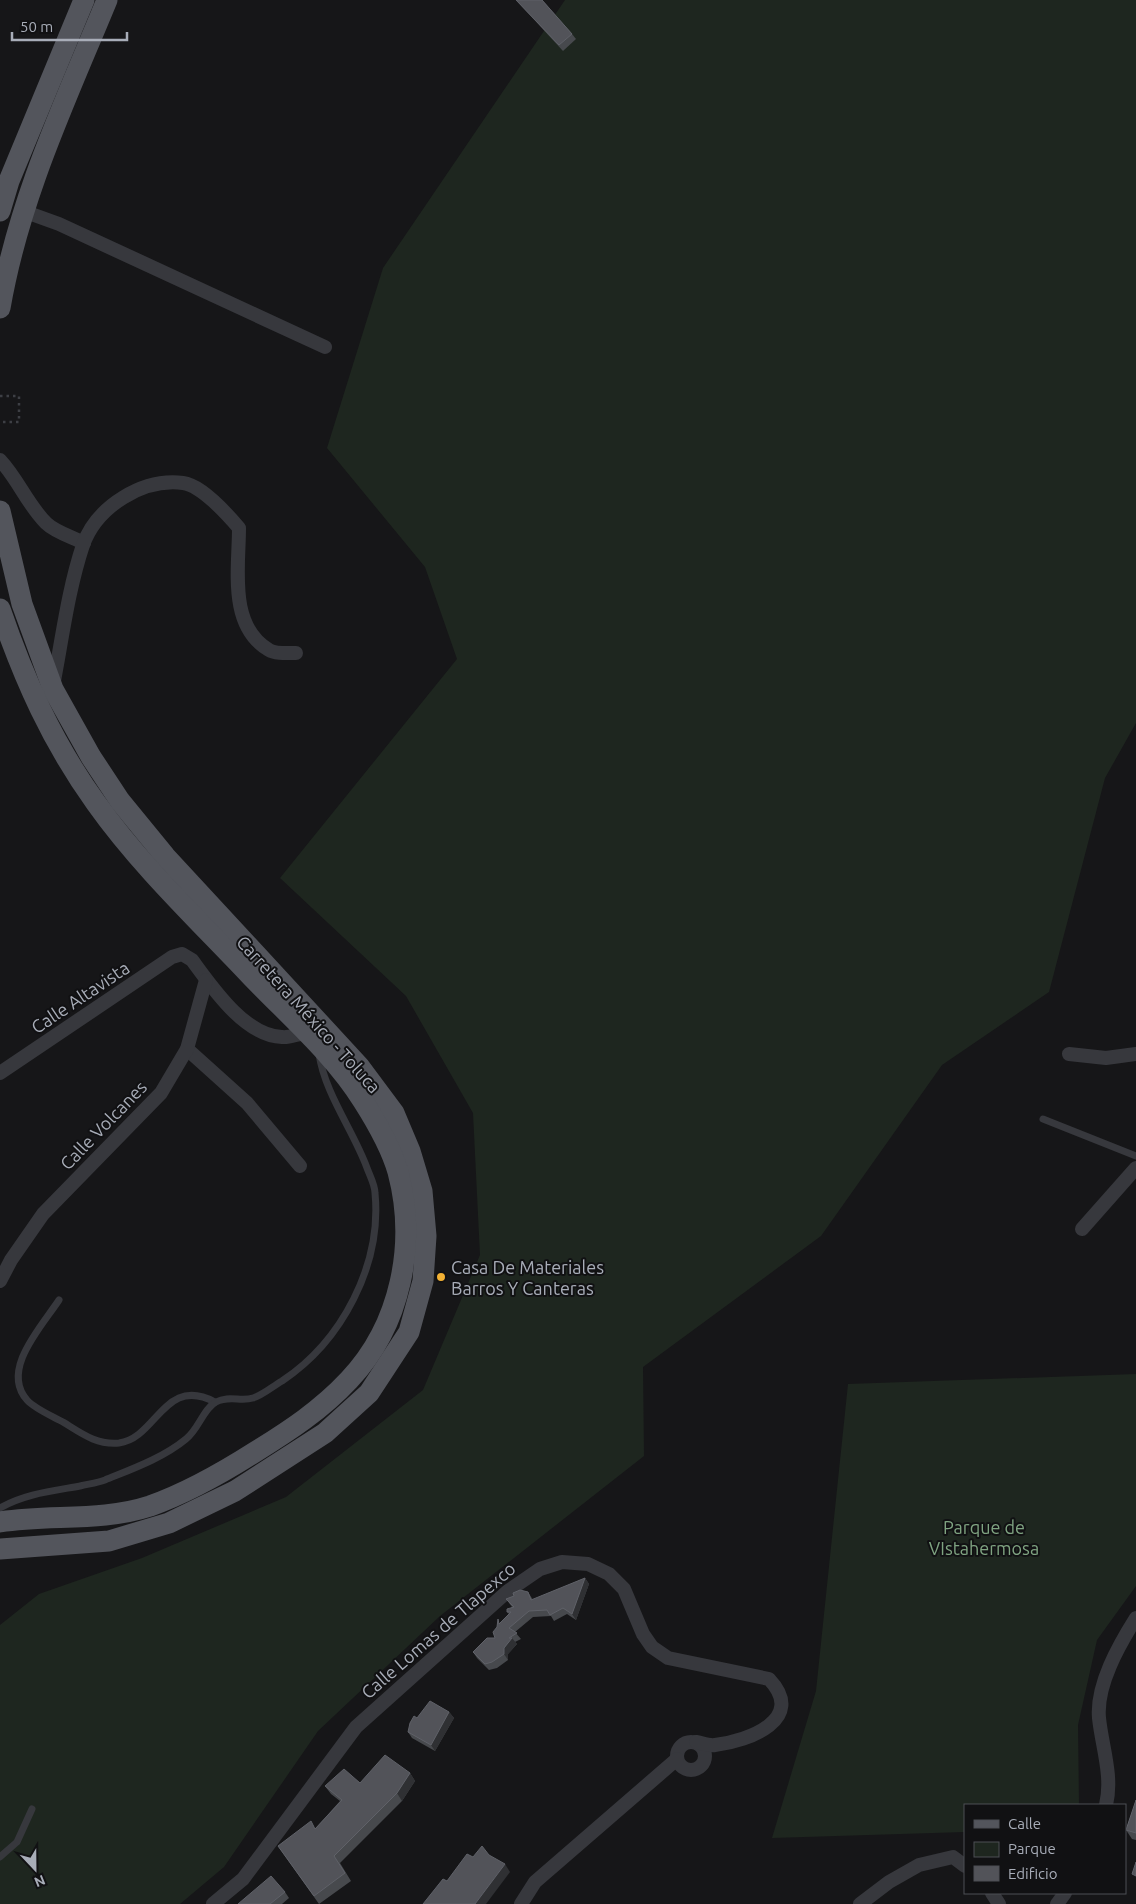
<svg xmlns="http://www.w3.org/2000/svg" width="1136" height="1904" viewBox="0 0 1136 1904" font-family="Ubuntu,sans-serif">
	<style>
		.green { fill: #1e261f }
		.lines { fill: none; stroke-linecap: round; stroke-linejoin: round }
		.path { stroke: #3d3f44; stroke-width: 2.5; stroke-dasharray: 2.5 4; stroke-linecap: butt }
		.lane { stroke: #37383d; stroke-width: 7 }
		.street { stroke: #37383d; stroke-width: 14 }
		.primary { stroke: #53555c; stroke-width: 21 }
		.wall { fill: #47494d }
		.shaded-wall { fill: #2f3033 }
		.building { fill: #525359; stroke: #5f6168 }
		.poi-dot { fill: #f2b134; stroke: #111113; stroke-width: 2 }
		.labels { text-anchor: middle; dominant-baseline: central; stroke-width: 4; stroke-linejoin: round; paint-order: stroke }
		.street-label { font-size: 18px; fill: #a8adb8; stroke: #111113 }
		.poi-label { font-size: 18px; fill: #a8adb8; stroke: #111113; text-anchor: start }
		.park-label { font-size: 18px; fill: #7fa381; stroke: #111113 }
	</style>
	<rect width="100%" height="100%" fill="#161618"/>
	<!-- green -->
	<g class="green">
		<path d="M565 0H1136V723L1105 778 1049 992 942 1065 821 1236 643 1367 644 1456 440 1616 318 1731 224 1867 180 1904H0V1625L39 1594 142 1558 286 1497 423 1390 480 1255 473 1113 406 996 280 878 457 659 425 567 327 448 383 268Z"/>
		<path d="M1136 1374V1586L1097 1640 1078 1725 1079 1805H965V1832L772 1838 816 1691 848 1384Z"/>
	</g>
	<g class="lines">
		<!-- path -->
		<path class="path" d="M0 396H19V422H0"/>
		<!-- lane -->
		<g class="lane">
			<path d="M1043 1119 1136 1156"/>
			<path d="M59 1300C42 1326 0 1370 27 1400 35 1409 52 1416 63 1422 81 1433 96 1445 119 1443 157 1438 164 1375 215 1402"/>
			<path d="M0 1508C24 1494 52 1491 80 1486 88 1484 97 1483 105 1480 132 1469 163 1458 186 1439 199 1429 203 1409 216 1402 229 1395 241 1402 253 1398 263 1395 273 1386 282 1381 342 1341 382 1265 375 1193 375 1185 370 1176 367 1168 353 1130 325 1094 319 1054"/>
			<path d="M0 1857 17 1842 32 1809"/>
		</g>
		<!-- street -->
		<g class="street">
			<path d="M23 211 59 224 325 347"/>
			<path d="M0 460C18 479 27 504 46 523 55 532 72 537 84 543"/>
			<path d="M53 686C62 640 68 590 83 545 97 506 143 478 183 483 201 485 228 515 239 528 239 568 228 626 269 650 275 654 288 653 296 653"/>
			<path d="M187 1049 247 1103 300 1166"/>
			<path d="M1069 1054 1106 1058 1136 1054"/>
			<path d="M0 1073 172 957 182 954 192 960C212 987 245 1036 282 1037 289 1038 297 1034 305 1033"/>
			<path d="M1082 1229 1136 1168"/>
			<path d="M0 1281 11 1260 43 1214 161 1093 187 1049 206 980"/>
			<circle cx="691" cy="1756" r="14"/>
			<path d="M1106 1805C1113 1776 1102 1747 1099 1718 1096 1685 1119 1645 1136 1618"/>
			<path d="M992 1893 999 1904"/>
			<path d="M213 1904 243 1879 356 1727 508 1591 540 1569 562 1562 588 1564 609 1574 624 1589 643 1634 652 1647 668 1658 769 1679C807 1719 749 1741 715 1745 709 1746 702 1743 696 1742"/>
			<path d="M521 1904 535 1882 677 1759"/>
			<path d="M860 1904 889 1882 919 1865 953 1857 965 1866"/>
			<path d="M1057 1904 1065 1893"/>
		</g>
		<!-- primary -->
		<g class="primary">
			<path d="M0 211 9 181 84 0"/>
			<path d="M0 308C19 198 65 102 107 0"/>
			<path d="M0 511 22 604 53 689 91 757 120 801 165 856 359 1066 394 1113 410 1151 422 1191 426 1236 423 1281 409 1332 369 1393 325 1433 235 1491 169 1523 109 1541 0 1549"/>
			<path d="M0 609C24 679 52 742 96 803 140 865 197 919 249 974 287 1014 334 1054 363 1101 377 1123 391 1147 398 1172 417 1244 401 1325 349 1380 321 1410 289 1431 255 1452 222 1473 187 1493 150 1506 101 1522 50 1514 0 1522"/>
		</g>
	</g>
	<!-- wall -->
	<g class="wall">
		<path d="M516 0H542L572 34 576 39 563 51Z"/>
		<path d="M585 1578 589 1584 576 1620 567 1614 554 1621 551 1616 533 1617 515 1632 521 1639 515 1642 517 1644 508 1654V1660L497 1668 489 1670 477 1658 473 1652 495 1638 500 1623 509 1614 507 1612 512 1607 506 1599 528 1592 533 1600Z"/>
		<path d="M449 1712 454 1718 435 1751 412 1738 408 1732 417 1718Z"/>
		<path d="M410 1773 415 1781 402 1801 340 1863 351 1881 319 1904 278 1846 316 1828 340 1801 331 1794 325 1786 360 1783Z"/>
		<path d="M1136 1800V1840L1132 1839 1126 1830Z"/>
		<path d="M285 1892 289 1898 282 1904H238Z"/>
	</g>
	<!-- shaded-wall -->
	<g class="shaded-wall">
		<path d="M585 1578 589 1584 576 1620 572 1614Z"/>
		<path d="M512 1638 517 1644 508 1654V1660L504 1654V1648Z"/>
		<path d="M449 1712 454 1718 435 1751 431 1745Z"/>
		<path d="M410 1773 415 1781 402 1801 397 1793Z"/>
		<path d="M505 1864 510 1872 486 1904H475Z"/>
	</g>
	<!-- building -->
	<g class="building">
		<path d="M516 0H542L572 34 559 45Z"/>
		<path d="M585 1578 572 1614 563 1608 550 1615 547 1610 529 1611 509 1628 517 1633 509 1638H512L504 1648V1654L492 1662 485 1664 473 1652 487 1638H495L493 1632 497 1627 498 1619 499 1624 511 1612H507V1609L514 1607 506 1599 514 1596 513 1593 520 1590 528 1592 531 1600Z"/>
		<path d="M430 1701 449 1712 431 1745 408 1732 410 1723 414 1716 417 1718Z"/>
		<path d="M385 1755 410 1773 397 1793 334 1856 345 1873 314 1896 278 1846 311 1821 315 1829 342 1800 325 1786 344 1769 360 1783Z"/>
		<path d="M1136 1800V1833L1126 1830Z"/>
		<path d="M482 1846 489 1855 505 1864 475 1904H423L443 1879 447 1881 467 1854 473 1857Z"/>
		<path d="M1136 1862V1876L1132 1874Z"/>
		<path d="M271 1876 285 1892 270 1904H238Z"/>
	</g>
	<!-- markers -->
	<circle class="poi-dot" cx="441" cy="1277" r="5"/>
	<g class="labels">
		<!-- street labels -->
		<g class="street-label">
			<text transform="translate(80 997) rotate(-34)">Calle Altavista</text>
			<text transform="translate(309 1014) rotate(48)">Carretera México - Toluca</text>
			<text transform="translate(103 1125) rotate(-46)">Calle Volcanes</text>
			<text transform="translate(438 1630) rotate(-41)">Calle Lomas de Tlapexco</text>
		</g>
		<!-- poi labels -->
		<g class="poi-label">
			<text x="451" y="1267">Casa De Materiales<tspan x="451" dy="21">Barros Y Canteras</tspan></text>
		</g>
		<!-- park labels -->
		<g class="park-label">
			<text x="984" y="1527">Parque de<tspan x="984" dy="21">VIstahermosa</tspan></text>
		</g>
	</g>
	<!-- legend -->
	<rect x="964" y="1804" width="162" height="90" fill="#111113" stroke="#4d4f55"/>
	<rect x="974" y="1820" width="25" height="8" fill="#53555c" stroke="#4d4f55"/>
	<text x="1008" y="1829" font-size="15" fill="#a8adb8">Calle</text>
	<rect x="974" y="1842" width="25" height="15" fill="#1e261f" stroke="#4d4f55"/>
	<text x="1008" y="1854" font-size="15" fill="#a8adb8">Parque</text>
	<rect x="974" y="1866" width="25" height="15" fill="#525359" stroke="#4d4f55"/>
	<text x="1008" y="1879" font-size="15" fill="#a8adb8">Edificio</text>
	<!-- north arrow -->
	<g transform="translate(35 1869) rotate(158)" stroke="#111113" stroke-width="4" paint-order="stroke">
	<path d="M0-4L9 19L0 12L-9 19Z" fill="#a8adb8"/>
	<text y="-8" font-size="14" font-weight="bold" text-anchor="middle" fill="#a8adb8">N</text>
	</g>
	<!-- scale -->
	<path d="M12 32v8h115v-8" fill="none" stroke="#a8adb8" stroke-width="2.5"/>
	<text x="20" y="32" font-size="15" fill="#a8adb8" stroke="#111113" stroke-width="4" paint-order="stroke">50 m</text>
</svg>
